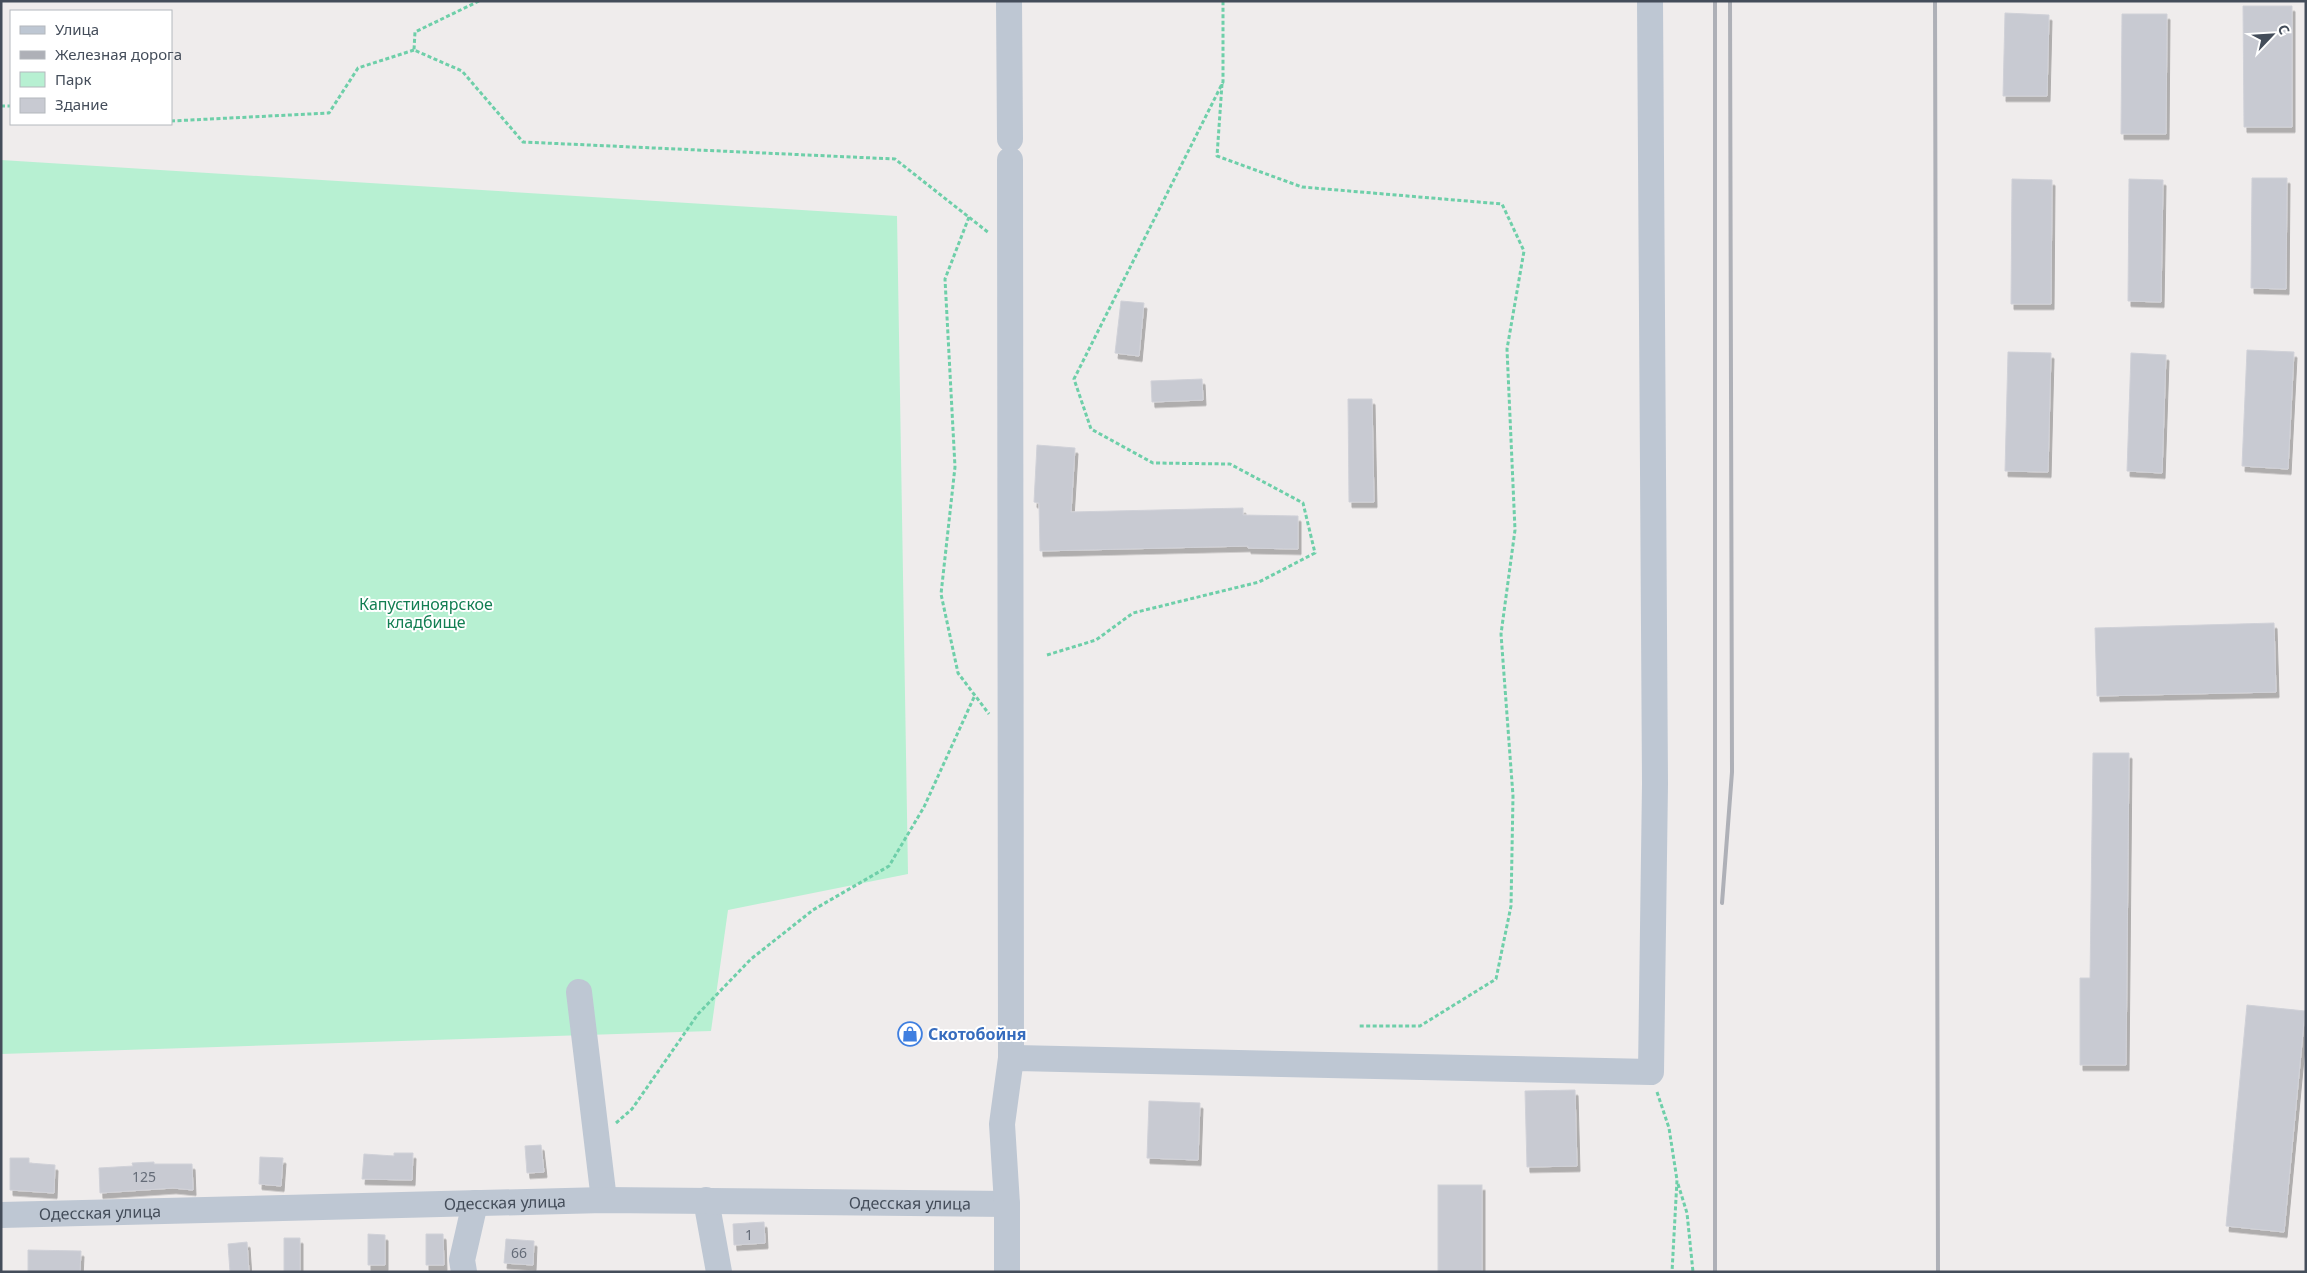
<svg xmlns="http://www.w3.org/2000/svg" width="2307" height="1273" viewBox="0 0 2307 1273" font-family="'Noto Sans',sans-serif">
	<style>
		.green { fill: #b7f0d2 }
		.building { fill: #c8cad2; stroke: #d0d1d8; filter: url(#shadow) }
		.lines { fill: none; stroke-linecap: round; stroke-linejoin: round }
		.path { stroke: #6ecfa9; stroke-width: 3; stroke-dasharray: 4 2.5; stroke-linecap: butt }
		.minor { stroke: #bec7d3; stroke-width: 26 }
		.rail { stroke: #aeb0b7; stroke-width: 4 }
		.labels { text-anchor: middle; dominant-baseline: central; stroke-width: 4; stroke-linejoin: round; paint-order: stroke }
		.number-label { font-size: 14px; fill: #656c78 }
		.park-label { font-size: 16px; fill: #127e52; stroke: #fff }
		.shop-label { font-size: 16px; font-weight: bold; fill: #366cbe; stroke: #fff; text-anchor: start }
		.street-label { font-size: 16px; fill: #444d5a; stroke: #fff }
	</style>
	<defs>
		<filter id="shadow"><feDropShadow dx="3" dy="5.5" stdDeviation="0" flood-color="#0004"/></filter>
	</defs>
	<rect width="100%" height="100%" fill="#efecec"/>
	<!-- green -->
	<path class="green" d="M1 160 897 216 908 874 728 910 711 1031 1 1054Z"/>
	<!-- building -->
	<g class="building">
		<path d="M2243 6H2292V127H2244Z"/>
		<path d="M2005 13 2049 15 2047 96H2003Z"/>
		<path d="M2122 14H2167L2166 134H2121Z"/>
		<path d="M2252 178H2287L2286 289 2251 288Z"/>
		<path d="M2012 179 2052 180 2051 304H2011Z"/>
		<path d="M2129 179 2163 180 2161 302 2128 301Z"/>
		<path d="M1121 301 1144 303 1139 356 1115 353Z"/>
		<path d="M2247 350 2294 352 2288 469 2242 466Z"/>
		<path d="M2008 352 2051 353 2048 472 2005 471Z"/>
		<path d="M2131 353 2166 355 2162 473 2127 471Z"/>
		<path d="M1202 379 1203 400 1152 402 1151 381Z"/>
		<path d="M1348 399H1372L1374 502H1349Z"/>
		<path d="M1037 445 1075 448 1071 512 1243 508V515L1298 516V549L1248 548V546L1040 551 1039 503 1034 502Z"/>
		<path d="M2274 623 2276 692 2097 696 2095 628Z"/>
		<path d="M2093 753H2129L2126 1065H2080V978H2090Z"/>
		<path d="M2247 1005 2305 1011 2284 1232 2226 1226Z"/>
		<path d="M1575 1090 1577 1166 1527 1167 1525 1091Z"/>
		<path d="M1149 1101 1200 1103 1198 1160 1147 1158Z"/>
		<path d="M541 1145 544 1172 527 1173 525 1146Z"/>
		<path d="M394 1153H413L412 1180 362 1179 364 1154 394 1156Z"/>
		<path d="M260 1157 283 1158 281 1186 259 1184Z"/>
		<path d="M10 1158H29V1163L55 1165 54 1193 10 1190Z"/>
		<path d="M154 1162V1164H192L193 1190 173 1188 100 1193 99 1168 133 1166 132 1163Z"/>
		<rect x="1438" y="1185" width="44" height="87"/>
		<path d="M764 1222 765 1243 734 1245 733 1224Z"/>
		<path d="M368 1234 385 1235V1265H368Z"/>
		<path d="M426 1234H443L444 1265H426Z"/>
		<path d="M284 1238H300V1272L284 1271Z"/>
		<path d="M506 1239 534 1241 533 1265 504 1263Z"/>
		<path d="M247 1242 249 1272H230L228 1244Z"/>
		<path d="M28 1250 81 1251 80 1272H28Z"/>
	</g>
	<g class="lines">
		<!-- path -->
		<g class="path">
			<path d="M479 1 415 32 414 50 462 71 523 142 895 159 989 233"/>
			<path d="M1222 84 1217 156 1302 187 1502 204 1524 251 1507 349 1515 530 1501 634 1513 796 1511 906 1496 979 1420 1026H1359"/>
			<path d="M1 106H11"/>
			<path d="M171 121 329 113 358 68 414 50"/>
			<path d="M969 217 945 279 955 467 941 594 958 673 989 714"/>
			<path d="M1047 655 1096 640 1133 613 1259 582 1315 553 1303 503 1230 464 1153 463 1091 429 1074 379 1223 82V1"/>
			<path d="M1657 1092 1669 1128 1677 1180 1672 1272"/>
			<path d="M616 1123 632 1109 698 1014 751 959 813 910 889 866 924 807 975 695"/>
			<path d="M1678 1184 1687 1213 1693 1272"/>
		</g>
		<!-- minor -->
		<g class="minor">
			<path d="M1009 1 1010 139"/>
			<path d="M1010 160 1011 1058"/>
			<path d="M579 992 604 1200"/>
			<path d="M706 1200 719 1272"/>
			<path id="s1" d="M1 1215 604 1200 1007 1204"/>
			<path d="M464 1272 462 1260 475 1203"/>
			<path d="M1007 1272V1204L1002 1124 1011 1058 1651 1072 1655 784 1650 1"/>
		</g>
		<!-- rail -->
		<g class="rail">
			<path d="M1715 1V1272"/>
			<path d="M1935 1 1938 1272"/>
			<path d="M1722 903 1732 772 1730 1"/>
		</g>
	</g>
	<!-- icons -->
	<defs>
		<g id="shop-ring" transform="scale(1.25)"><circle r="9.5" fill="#fff" stroke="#3f7fe0" stroke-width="1.5"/><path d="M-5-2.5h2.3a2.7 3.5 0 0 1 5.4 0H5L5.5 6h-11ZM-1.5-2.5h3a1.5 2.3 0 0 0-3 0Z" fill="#3f7fe0"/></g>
	</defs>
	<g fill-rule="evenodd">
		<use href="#shop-ring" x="910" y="1034"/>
	</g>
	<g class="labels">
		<!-- number labels -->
		<g class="number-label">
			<text x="144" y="1176">125</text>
			<text x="749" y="1234">1</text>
			<text x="519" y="1252">66</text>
		</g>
		<!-- park labels -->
		<g class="park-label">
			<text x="426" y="604">Капустиноярское<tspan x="426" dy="18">кладбище</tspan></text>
		</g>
		<!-- shop labels -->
		<g class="shop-label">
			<text x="928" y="1034">Скотобойня</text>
		</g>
		<!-- street labels -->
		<g class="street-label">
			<text stroke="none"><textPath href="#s1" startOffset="504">Одесская улица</textPath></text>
			<text stroke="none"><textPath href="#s1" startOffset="909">Одесская улица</textPath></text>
			<text stroke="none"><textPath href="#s1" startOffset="99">Одесская улица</textPath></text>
		</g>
	</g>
	<!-- border -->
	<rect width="2307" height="1273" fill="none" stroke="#444d5a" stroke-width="5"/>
	<!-- legend -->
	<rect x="10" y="10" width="162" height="115" fill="#ffffff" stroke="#b4b8bd"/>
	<rect x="20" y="26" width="25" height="8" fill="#bec7d3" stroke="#b4b8bd"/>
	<text x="55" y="35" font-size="15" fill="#444d5a">Улица</text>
	<rect x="20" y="51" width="25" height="8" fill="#aeb0b7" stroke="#b4b8bd"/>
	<text x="55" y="60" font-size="15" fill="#444d5a">Железная дорога</text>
	<rect x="20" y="72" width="25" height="15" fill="#b7f0d2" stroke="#b4b8bd"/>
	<text x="55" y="85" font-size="15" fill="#444d5a">Парк</text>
	<rect x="20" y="98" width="25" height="15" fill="#c8cad2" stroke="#b4b8bd"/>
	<text x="55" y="110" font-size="15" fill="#444d5a">Здание</text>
	<!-- north arrow -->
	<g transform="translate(2272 35) rotate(65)" stroke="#ffffff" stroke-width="4" paint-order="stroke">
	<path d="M0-4L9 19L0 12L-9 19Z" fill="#444d5a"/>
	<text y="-8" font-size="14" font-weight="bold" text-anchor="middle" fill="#444d5a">С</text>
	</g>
</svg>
